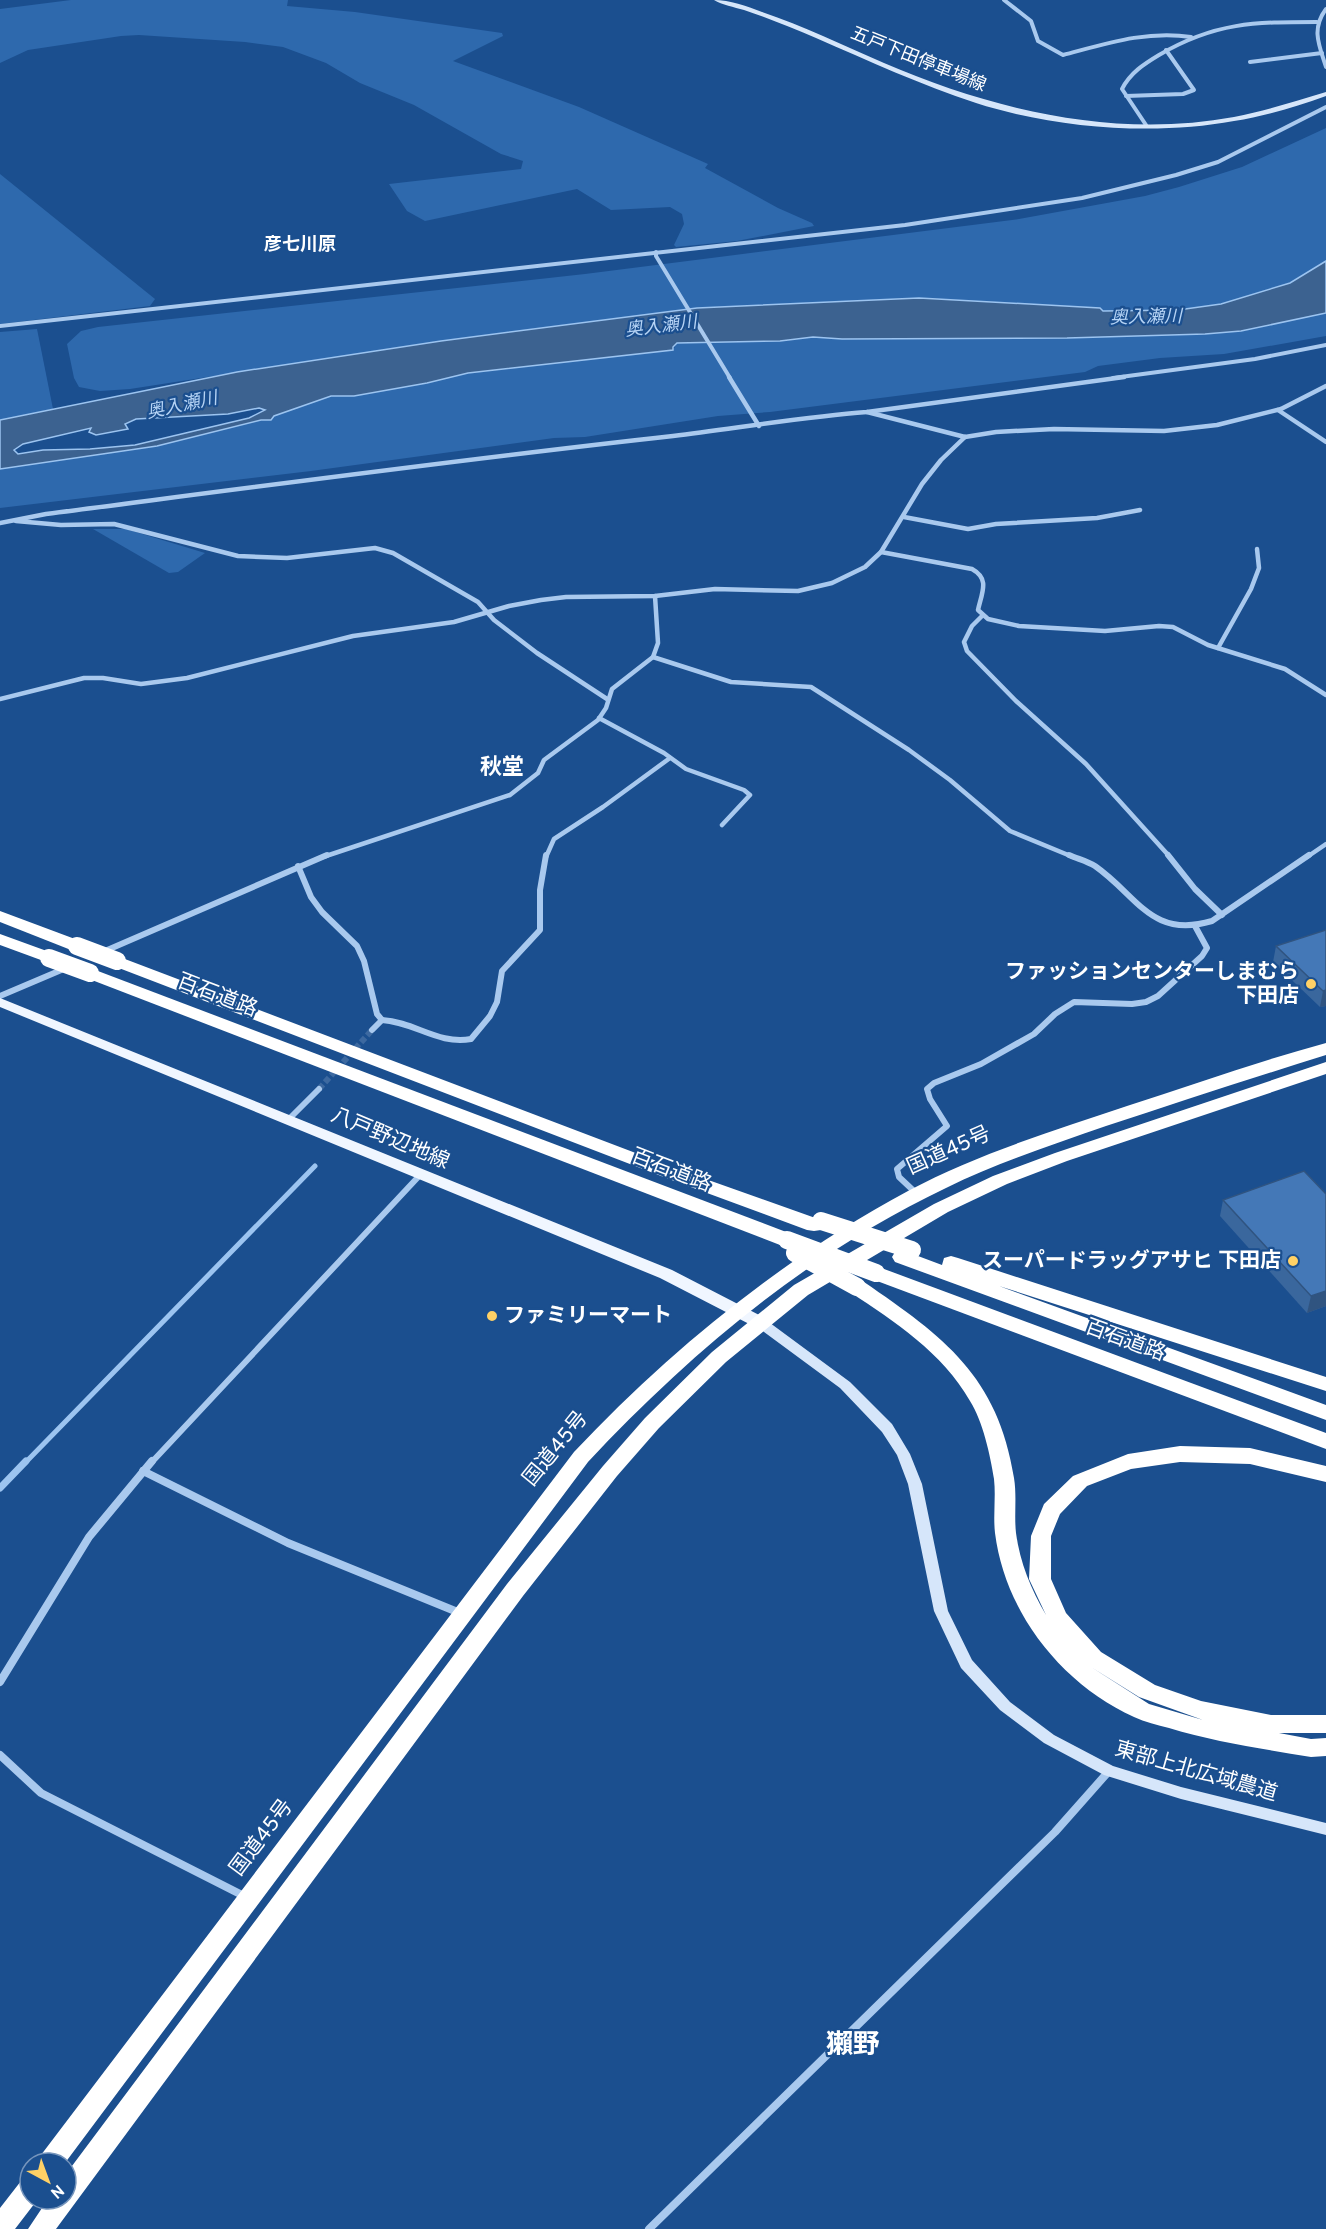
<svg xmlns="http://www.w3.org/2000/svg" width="1326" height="2229" viewBox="0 0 1326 2229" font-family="Overpass,'Noto Sans JP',sans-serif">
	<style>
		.green { fill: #2e69ad }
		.water { fill: #3c6290; stroke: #9cc4f0; stroke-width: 1.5; fill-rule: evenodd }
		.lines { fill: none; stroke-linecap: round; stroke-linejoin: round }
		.stream-far1 { stroke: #9cc4f0; stroke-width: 5 }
		.stream { stroke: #9cc4f0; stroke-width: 7 }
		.street-tunnel { stroke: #3d69a0; stroke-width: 6; stroke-dasharray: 6 3; stroke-linecap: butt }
		.street-far3 { stroke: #a9c9ee; stroke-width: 4 }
		.street-far2 { stroke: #a9c9ee; stroke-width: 4.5 }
		.street-far1 { stroke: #a9c9ee; stroke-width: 6 }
		.street { stroke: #a9c9ee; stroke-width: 8 }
		.secondary { fill: #d6e6fa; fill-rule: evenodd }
		.primary { fill: #f0f6ff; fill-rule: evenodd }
		.highway { fill: #fff; fill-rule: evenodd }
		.highway-bridge { stroke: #fff; stroke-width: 18 }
		.wall { fill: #3a679d }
		.shaded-wall { fill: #305480 }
		.building { fill: #4478b7; stroke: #305480; stroke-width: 1.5 }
		.poi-dot { fill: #ffd166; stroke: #1b4f8f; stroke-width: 2 }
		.labels { text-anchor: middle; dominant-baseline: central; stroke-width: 4.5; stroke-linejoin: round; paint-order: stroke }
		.far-street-label { font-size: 18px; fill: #fff; stroke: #1b4f8f }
		.far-neighbourhood-label { font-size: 18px; font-weight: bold; fill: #fff; stroke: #1b4f8f }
		.far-water-label { font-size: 18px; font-style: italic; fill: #b5d3f5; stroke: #1b4f8f }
		.poi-label { font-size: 21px; font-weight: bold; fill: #fff; stroke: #1b4f8f; text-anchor: end }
		.street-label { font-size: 21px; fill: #fff; stroke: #1b4f8f }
		.neighbourhood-label { font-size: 22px; font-weight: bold; fill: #fff; stroke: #1b4f8f }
		.near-neighbourhood-label { font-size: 27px; font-weight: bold; fill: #fff; stroke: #1b4f8f }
	</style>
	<rect width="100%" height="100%" fill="#1b4f8f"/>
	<!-- green -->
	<g class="green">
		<path d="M71 0H288L287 6 355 12 502 33 503 36 453 61 579 107 708 164 705 168 778 208 812 223 814 226 737 241 676 247 674 245 684 224 682 214 670 207 611 210 577 189 425 221 407 211 389 184 521 169 523 161 501 154 414 105 360 83 326 63 283 47 245 42 139 35 121 36 28 50 0 63V9Z"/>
		<path d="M1326 128V261L1290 283 1221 304 1178 310 1102 311 1100 308 919 298 697 308 441 341 130 389 100 391 79 387 74 378 67 344 81 331 98 327 585 274 1019 219 1145 196 1179 187 1242 167Z"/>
		<path d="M0 174 155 299 150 306 0 324Z"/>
		<path d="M1326 313V336L1224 354 1160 358 1098 366 1085 372 770 412 718 416 585 437 554 438 311 471 0 508V469L157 446 261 420H271L274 416 331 396H354L427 383 468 373 673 350 677 343 780 341 813 337 842 339 1066 338 1205 334 1241 331Z"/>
		<path d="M37 329 53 409 0 420V332Z"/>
		<path d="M93 529H126L205 553 178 572 169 573Z"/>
	</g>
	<!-- water -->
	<path class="water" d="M1326 261V313L1241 331 1205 334 1067 338 842 339 813 337 780 341 677 343 673 347V350L468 373 427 383 354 396H331L274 416 271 420H261L157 446 0 469V420L237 372 441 341 697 308 919 298 1100 308 1103 311 1178 310 1221 304 1290 283ZM259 408 265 410 249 418 135 445 90 449 43 450 18 454 14 450 23 444 91 428 89 432 96 435 128 429 125 424 136 419 228 414Z"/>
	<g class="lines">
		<!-- stream-far1 -->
		<path class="stream-far1" d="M25 1463 315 1166"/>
		<!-- stream -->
		<path class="stream" d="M0 1488 26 1461"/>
		<!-- street-tunnel -->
		<path class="street-tunnel" d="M319 1089 372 1030"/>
		<!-- street-far3 -->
		<g class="street-far3">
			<path d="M1004 0 1031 21 1038 41 1063 55C1105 44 1147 30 1191 37"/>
			<path d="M1326 9C1311 29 1319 45 1326 67"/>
			<path d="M1250 62 1322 53"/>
			<path d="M1126 96 1183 94 1194 90 1166 50"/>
			<path d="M1146 125 1122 89C1130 73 1144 64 1159 55 1215 22 1255 22 1317 22"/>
			<path d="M656 252V256L730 378"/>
			<path d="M0 326 905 225 1082 198 1176 175 1218 162 1326 107"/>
			<path d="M1113 378 1255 359 1326 345"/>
		</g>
		<!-- street-far2 -->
		<g class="street-far2">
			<path d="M729 377 759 426"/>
			<path d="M1278 410 1326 442"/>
			<path d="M867 412 965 437 996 432 1054 429 1164 431 1217 425 1281 409 1326 386"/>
			<path d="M904 517 968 529 996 524 1097 518 1140 510"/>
			<path d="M16 521 61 525 114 524 238 556 287 558 375 548 393 553 478 602 494 620 537 653 607 699"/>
			<path d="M0 523 46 514C255 487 464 459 673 436 738 428 802 417 867 412L1124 377"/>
			<path d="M881 552 972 569C990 579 982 592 978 610L988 619 1019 626 1105 631 1159 626 1173 627 1208 645 1285 669 1326 695"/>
			<path d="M982 616 972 626 964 642 967 651 1016 701 1086 764 1170 857"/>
			<path d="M1218 648 1251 589 1259 568 1257 549"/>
			<path d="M653 657 731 682 811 687 909 750 950 780 1010 831 1073 857"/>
			<path d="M0 699 84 678H103L141 684 187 678 353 636 454 622 509 606 541 600 566 597 655 596 715 589 798 591 832 583 865 567 881 552 922 484 941 460 965 437"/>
			<path d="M599 718 664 753 686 769 744 790 750 795 722 825"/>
			<path d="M323 857 510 795 538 773 544 760 598 720 606 708 612 689 653 657 658 643 655 596"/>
			<path d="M546 857 554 839 603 807 670 758"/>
			<path d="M1307 857 1326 844"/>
		</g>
		<!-- street-far1 -->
		<g class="street-far1">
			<path d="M1069 855C1078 859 1087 861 1095 866 1138 896 1151 939 1212 921L1309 855"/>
			<path d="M1168 855 1195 889 1222 915"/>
			<path d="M298 866 311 897 322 912 357 946 364 961 377 1014 382 1020 372 1030"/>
			<path d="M105 951 327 855"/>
			<path d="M0 996 66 968"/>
			<path d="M382 1020C415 1022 438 1045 471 1039L490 1016 497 1002 502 971 540 930V890L546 855"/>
			<path d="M288 1120 319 1089"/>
			<path d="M916 1193 899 1177 897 1169 947 1126 930 1099 927 1089 934 1083 981 1064 1034 1034 1055 1014 1074 1002 1132 1004 1146 1002 1158 996 1202 956 1207 948 1195 926"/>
			<path d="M151 1463 420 1175"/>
		</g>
		<!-- street -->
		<g class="street">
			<path d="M143 1471 288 1543 460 1613"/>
			<path d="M0 1682 89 1537 152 1461"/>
			<path d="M0 1755 41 1793 246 1897"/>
			<path d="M649 2229 1055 1832 1109 1771"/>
		</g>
		<!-- secondary -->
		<g class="secondary">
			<path d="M714 0C730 0 746 6 762 12 803 26 843 45 884 63 993 110 1115 139 1234 117 1266 111 1295 101 1326 92V96C1295 107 1265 116 1234 121 1153 136 1054 128 976 103 921 85 869 61 816 38 792 28 768 18 744 10 734 7 722 5 714 0Z"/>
			<path d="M761 1318 766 1320 850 1382 892 1424 910 1454 922 1484 948 1611 972 1660 1010 1702 1054 1735 1113 1766 1181 1787 1326 1823V1835L1181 1799 1104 1775 1044 1743 1000 1710 961 1668 934 1611 908 1484 897 1455 882 1432 840 1388 756 1326 755 1323 756 1320Z"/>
		</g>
		<!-- primary -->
		<path class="primary" d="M0 998 672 1270 767 1319 769 1323 767 1327H755L660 1278 0 1007Z"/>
		<!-- highway -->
		<g class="highway">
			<path d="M0 911 83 942 85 946 83 950H71L0 922Z"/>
			<path d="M0 934 55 954 57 958 55 962 49 963 0 945Z"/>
			<path d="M117 956 683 1171 821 1220 823 1225 821 1230 814 1231 807 1230 669 1179 111 965 109 961 111 957Z"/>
			<path d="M90 968 794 1235 796 1240 794 1245 787 1247 780 1245 84 977 82 973 84 969Z"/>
			<path d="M1326 1043V1055C1252 1078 1179 1102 1106 1126 1052 1145 997 1163 946 1188 809 1253 691 1352 588 1462L65 2163H37L41 2155 574 1452C672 1348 782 1259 908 1191 977 1154 1053 1131 1127 1106 1193 1085 1259 1061 1326 1043Z"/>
			<path d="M1326 1062V1074L1067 1161 1007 1184 948 1212 808 1295 726 1362 659 1428 617 1476 523 1596 56 2229H28L48 2199H66V2174L507 1584 603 1466 645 1418 712 1352 794 1285 934 1204 993 1176 1055 1153Z"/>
			<path d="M902 1250 942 1265 944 1258 951 1256 958 1258 1326 1377V1391L999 1286 1326 1405V1420L895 1262 892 1257 895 1252Z"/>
			<path d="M876 1266 1326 1433V1449L869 1278 866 1273 869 1268Z"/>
			<path d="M857 1280 864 1282C944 1337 998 1376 1014 1478 1017 1496 1014 1515 1016 1533 1020 1563 1031 1589 1046 1615L1029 1579 1031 1536 1044 1504 1073 1476 1128 1454 1180 1446 1250 1448 1326 1466V1482L1250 1464 1180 1462 1131 1469 1087 1486 1060 1514 1051 1536V1579L1066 1613 1101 1652 1155 1685 1201 1701 1271 1715H1326V1733H1279L1311 1739 1326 1738V1756L1311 1757C1263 1749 1215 1742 1169 1728 1157 1725 1145 1722 1134 1717 1062 1684 1005 1613 995 1533 993 1515 996 1497 994 1479 990 1454 983 1422 970 1401 942 1352 895 1322 850 1292L847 1287 850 1282ZM1091 1667 1139 1697 1203 1720 1149 1704Z"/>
			<path d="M30 2177V2199H38L15 2229H0V2208L21 2181Z"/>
		</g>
		<!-- highway-bridge -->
		<g class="highway-bridge">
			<path d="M77 946 117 961"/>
			<path d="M49 958 90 973"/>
			<path d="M821 1221 912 1250"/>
			<path d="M787 1240 876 1273"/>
			<path d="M795 1253 857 1287"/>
		</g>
	</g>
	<!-- wall -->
	<g class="wall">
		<path d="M1326 930V1006L1320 1007 1273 962 1276 946Z"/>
		<path d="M1223 1200 1326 1306 1307 1313 1220 1216Z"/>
	</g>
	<!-- shaded-wall -->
	<g class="shaded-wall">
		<path d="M1326 990V1006L1320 1007 1323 991Z"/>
		<path d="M1326 1291V1306L1307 1313 1311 1296Z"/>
	</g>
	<!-- building -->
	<g class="building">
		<path d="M1326 930V990L1323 991 1276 946Z"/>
		<path d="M1304 1171 1326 1194V1291L1311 1296 1223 1200Z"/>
	</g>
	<!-- markers -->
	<g class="poi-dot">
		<circle cx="1311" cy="984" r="6"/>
		<circle cx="1293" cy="1261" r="6"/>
		<circle cx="492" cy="1316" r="6"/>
	</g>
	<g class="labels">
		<!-- far-street labels -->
		<g class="far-street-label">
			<text transform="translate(918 60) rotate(22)">五戸下田停車場線</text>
		</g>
		<!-- far-neighbourhood labels -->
		<g class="far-neighbourhood-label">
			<text x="300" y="245">彦七川原</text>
		</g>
		<!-- far-water labels -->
		<g class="far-water-label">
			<text transform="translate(1146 318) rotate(-1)">奥入瀬川</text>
			<text transform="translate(661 327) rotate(-7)">奥入瀬川</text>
			<text transform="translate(182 406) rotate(-12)">奥入瀬川</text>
		</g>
		<!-- poi labels -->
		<g class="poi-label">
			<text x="1299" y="972">ファッションセンターしまむら<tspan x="1299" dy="24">下田店</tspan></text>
			<text x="1281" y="1261">スーパードラッグアサヒ 下田店</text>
			<text x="504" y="1316" text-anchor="start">ファミリーマート</text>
		</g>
		<!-- street labels -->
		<g class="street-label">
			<text transform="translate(217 996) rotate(21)">百石道路</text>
			<text transform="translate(390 1139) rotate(23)">八戸野辺地線</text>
			<text transform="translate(949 1151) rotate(-24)">国道45号</text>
			<text transform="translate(671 1171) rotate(21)">百石道路</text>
			<text transform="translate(1125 1341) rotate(20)">百石道路</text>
			<text transform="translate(556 1449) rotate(-51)">国道45号</text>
			<text transform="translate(1196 1772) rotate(16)">東部上北広域農道</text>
			<text transform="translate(262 1838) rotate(-53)">国道45号</text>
		</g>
		<!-- neighbourhood labels -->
		<g class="neighbourhood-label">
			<text x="502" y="768">秋堂</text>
		</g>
		<!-- near-neighbourhood labels -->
		<g class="near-neighbourhood-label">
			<text x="853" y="2046">獺野</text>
		</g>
	</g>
	<!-- north arrow -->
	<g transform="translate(48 2181) rotate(139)"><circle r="28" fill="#1b4f8f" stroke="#7695bc" stroke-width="1.5"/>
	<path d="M0-4.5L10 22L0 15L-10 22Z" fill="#ffd166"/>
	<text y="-9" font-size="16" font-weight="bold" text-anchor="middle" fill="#ffffff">N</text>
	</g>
</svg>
